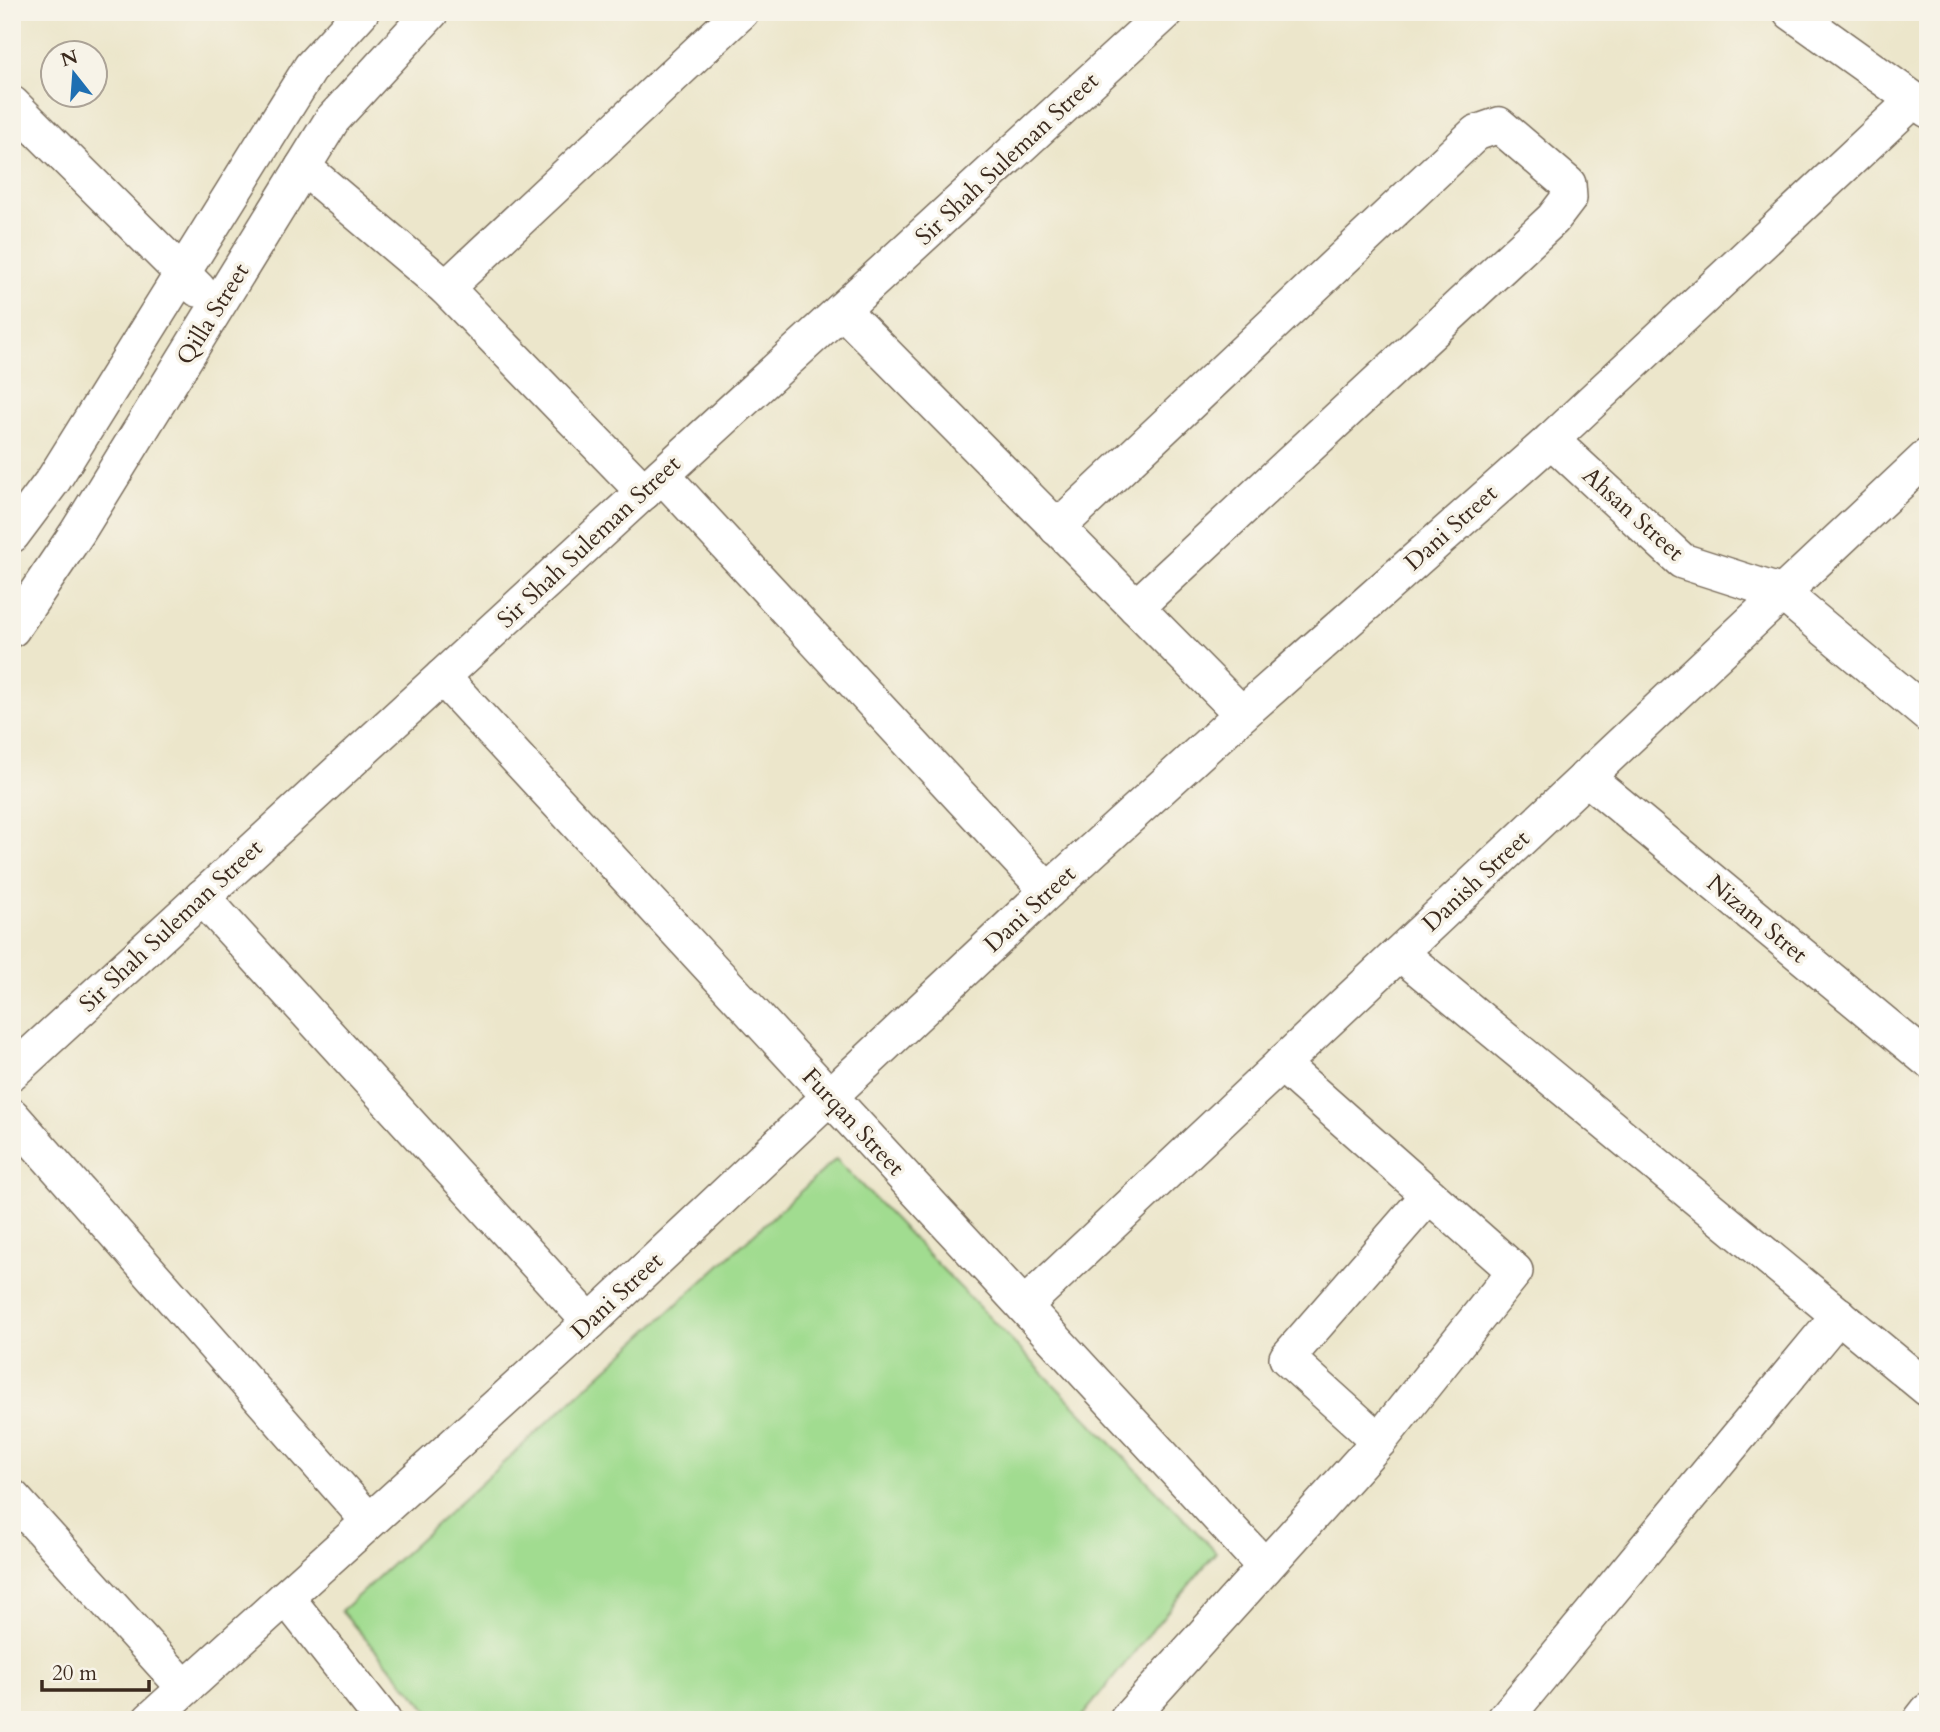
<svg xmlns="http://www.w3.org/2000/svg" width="1940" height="1732" viewBox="0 0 1940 1732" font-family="Cardo,serif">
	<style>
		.green { fill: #a1dc90; stroke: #6e8357; stroke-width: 2 }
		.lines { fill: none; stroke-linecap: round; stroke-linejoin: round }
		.minor-casing { stroke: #796c5b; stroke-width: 38 }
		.minor { stroke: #fff; stroke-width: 35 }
		.labels { text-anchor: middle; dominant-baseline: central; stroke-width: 7; stroke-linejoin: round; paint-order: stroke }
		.street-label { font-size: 24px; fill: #3b2a1e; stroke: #f7f3e8 }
	</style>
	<rect width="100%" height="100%" fill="#f7f3e8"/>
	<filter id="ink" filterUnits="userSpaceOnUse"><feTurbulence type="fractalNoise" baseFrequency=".0143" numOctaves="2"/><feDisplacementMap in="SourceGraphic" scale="14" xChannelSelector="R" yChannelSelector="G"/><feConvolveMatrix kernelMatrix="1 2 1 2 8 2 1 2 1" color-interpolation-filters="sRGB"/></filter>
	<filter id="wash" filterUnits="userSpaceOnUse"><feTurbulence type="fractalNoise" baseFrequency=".00686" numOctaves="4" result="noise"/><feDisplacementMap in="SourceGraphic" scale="28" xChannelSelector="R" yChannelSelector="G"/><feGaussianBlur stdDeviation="1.57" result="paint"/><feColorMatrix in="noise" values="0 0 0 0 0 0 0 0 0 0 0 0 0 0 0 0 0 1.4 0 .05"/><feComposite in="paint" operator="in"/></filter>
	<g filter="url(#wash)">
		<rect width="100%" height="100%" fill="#ece6cb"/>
		<!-- green -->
		<path class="green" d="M836 1159 1216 1552 1079 1720H437L341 1611Z"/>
	</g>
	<g filter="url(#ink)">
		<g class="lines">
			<!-- minor casing -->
			<g class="minor-casing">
				<g id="minor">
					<path d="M1791 12 1928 110"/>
					<path d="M12 104 198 289"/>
					<path d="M303 167 446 288 644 492"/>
					<path d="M446 288 741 12"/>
					<path d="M842 310 1242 714"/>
					<path d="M1551 440 1682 561 1782 593 1928 715"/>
					<path d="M662 475 1048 891"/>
					<path d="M1057 528 1476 133 1499 125 1568 184 1569 198 1553 219 1136 607"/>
					<path d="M12 535 54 479 311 67 361 12"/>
					<path d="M12 629 77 533 332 120 431 12"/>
					<path d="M442 677 1265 1567"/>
					<path d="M1586 777 1928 1060"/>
					<path d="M202 897 590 1322"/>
					<path d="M1400 953 1928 1389"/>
					<path d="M12 1072 1166 12"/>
					<path d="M12 1116 369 1521"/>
					<path d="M1024 1306 1928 456"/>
					<path d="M1379 1441 1287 1358 1429 1195"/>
					<path d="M12 1497 185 1688"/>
					<path d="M286 1597 383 1720"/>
					<path d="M150 1720 590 1322 1048 891 1242 714 1551 440 1914 100"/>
					<path d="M1127 1720 1379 1441 1515 1271 1281 1064"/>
					<path d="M1504 1720 1839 1315"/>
					<path d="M1921 1720 1928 1711"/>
				</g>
			</g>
			<!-- minor -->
			<use href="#minor" class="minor"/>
		</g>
	</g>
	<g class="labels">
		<!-- street labels -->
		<g class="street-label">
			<text transform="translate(1007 159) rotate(-43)">Sir Shah Suleman Street</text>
			<text transform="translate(213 314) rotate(-58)">Qilla Street</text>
			<text transform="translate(1633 514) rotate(42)">Ahsan Street</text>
			<text transform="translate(1451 528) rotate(-42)">Dani Street</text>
			<text transform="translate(589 542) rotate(-43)">Sir Shah Suleman Street</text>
			<text transform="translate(1476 881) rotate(-43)">Danish Street</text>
			<text transform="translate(1030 909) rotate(-43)">Dani Street</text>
			<text transform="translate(1757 919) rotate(40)">Nizam Stret</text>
			<text transform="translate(171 926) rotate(-43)">Sir Shah Suleman Street</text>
			<text transform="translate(853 1122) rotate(47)">Furqan Street</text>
			<text transform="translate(617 1296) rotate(-43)">Dani Street</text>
		</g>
	</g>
	<!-- margin -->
	<rect width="1940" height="1732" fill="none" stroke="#f7f3e8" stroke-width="42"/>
	<!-- north arrow -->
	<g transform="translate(74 74) rotate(343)"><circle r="33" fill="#f7f3e8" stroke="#aca397" stroke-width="2"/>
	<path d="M0-5L12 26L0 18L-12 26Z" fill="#1f6fb2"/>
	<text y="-10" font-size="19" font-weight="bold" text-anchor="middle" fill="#3b2a1e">N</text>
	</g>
	<!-- scale -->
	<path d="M42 1680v10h107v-10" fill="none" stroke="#3b2a1e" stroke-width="3.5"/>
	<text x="52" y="1680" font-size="21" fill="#3b2a1e" stroke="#f7f3e8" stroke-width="5" paint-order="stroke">20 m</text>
</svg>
